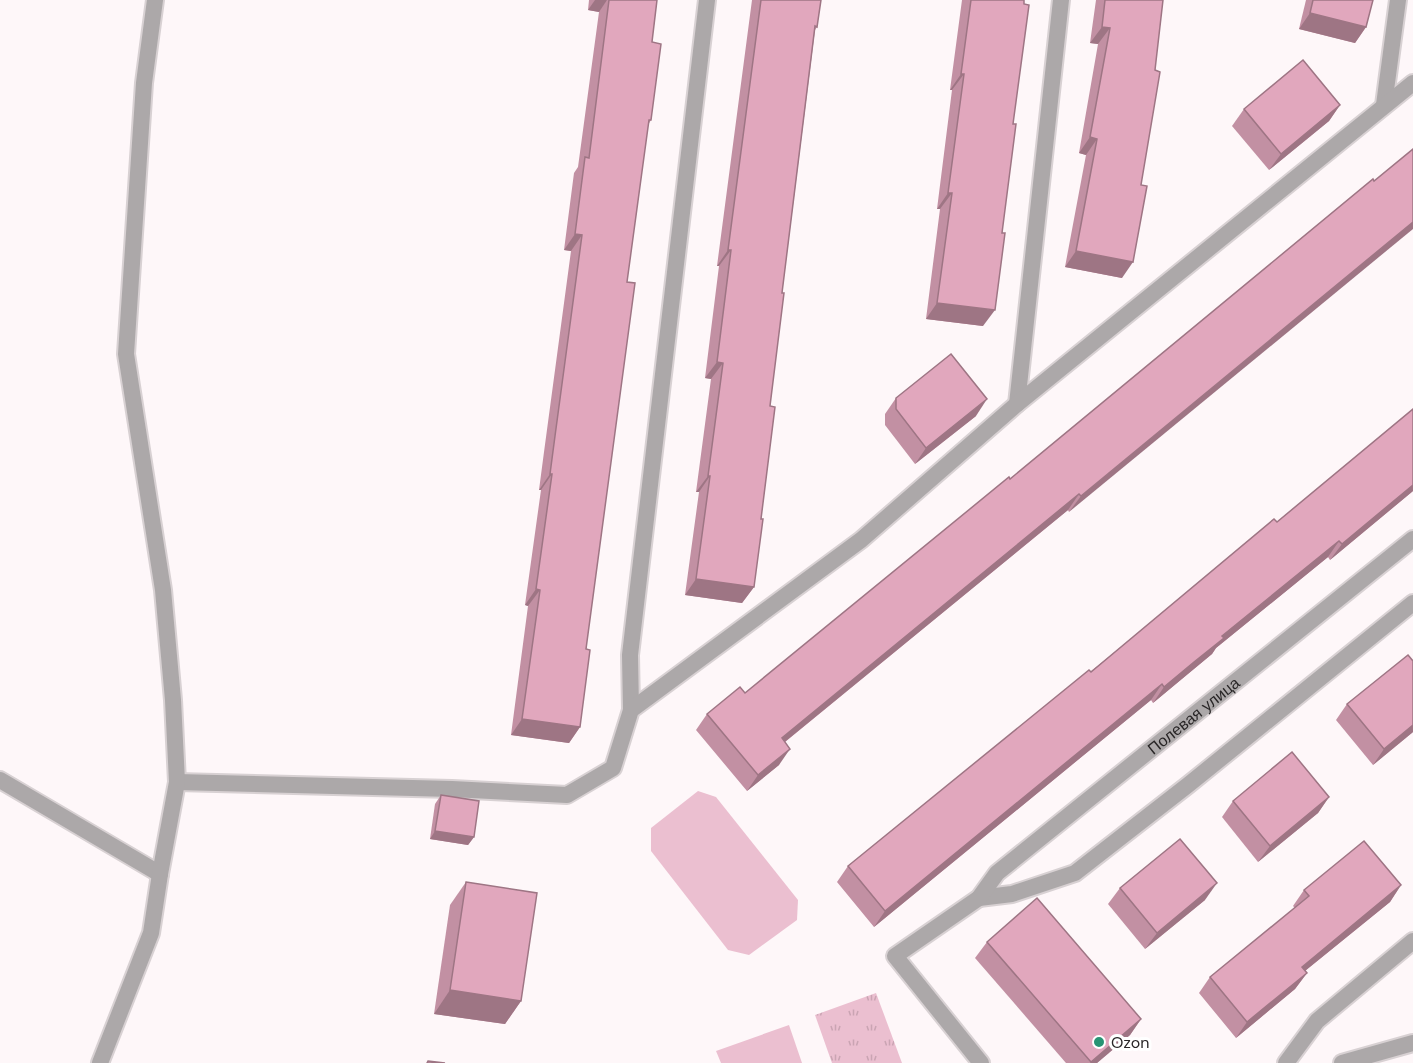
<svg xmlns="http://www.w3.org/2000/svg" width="1413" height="1063" viewBox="0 0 1413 1063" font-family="'DM Sans',sans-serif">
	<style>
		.grass { fill: #ebbfd0 }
		.park { fill: url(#park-tufts) }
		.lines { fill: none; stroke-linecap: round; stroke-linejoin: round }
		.service-casing { stroke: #d8d1d3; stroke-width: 20 }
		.minor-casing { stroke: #d8d1d3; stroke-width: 20 }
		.service { stroke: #aca8a9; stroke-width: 16 }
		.minor { stroke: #aca8a9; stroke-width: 16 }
		.wall { fill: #c290a3 }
		.shaded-wall { fill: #9e7584 }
		.building { fill: #e1a7bd; stroke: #9e7584; stroke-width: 1.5 }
		.poi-dot { fill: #289474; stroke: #fff; stroke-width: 2 }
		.labels { text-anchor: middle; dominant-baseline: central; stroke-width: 6; stroke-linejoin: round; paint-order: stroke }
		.street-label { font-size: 16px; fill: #292627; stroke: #fff }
		.poi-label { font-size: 16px; fill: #292627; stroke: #fff; text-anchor: start }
	</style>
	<defs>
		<pattern id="park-tufts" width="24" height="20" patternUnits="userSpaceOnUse" patternTransform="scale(1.5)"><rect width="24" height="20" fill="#ebbfd0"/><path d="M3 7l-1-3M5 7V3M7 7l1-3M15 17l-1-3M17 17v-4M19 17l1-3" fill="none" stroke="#caa4b3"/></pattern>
	</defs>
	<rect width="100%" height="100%" fill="#fef7f9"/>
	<!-- grass -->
	<g class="grass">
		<path d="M698 791 716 797 798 900 797 920 749 955 728 950 651 851V828Z"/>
		<path d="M789 1025 802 1063H721L716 1051Z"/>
	</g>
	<!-- park -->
	<path class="park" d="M876 993 902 1063H832L815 1015Z"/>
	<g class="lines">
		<!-- service casing -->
		<g class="service-casing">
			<path id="service" d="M0 780 160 874"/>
		</g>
		<!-- minor casing -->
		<g class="minor-casing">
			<g id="minor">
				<path d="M1384 105 1398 0"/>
				<path d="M1017 404 1061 0"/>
				<path d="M631 710 630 655 707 0"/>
				<path d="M177 782 452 789 567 795 613 768 631 710 861 540 1017 404 1413 83"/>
				<path d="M979 898 1012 894 1075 873 1188 785 1413 603"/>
				<path d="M100 1063 151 933 160 874 177 782 173 700 163 590 126 354 144 83 155 0"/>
				<path id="s1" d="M981 1063 895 956 979 898 997 873 1413 539"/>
				<path d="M1286 1063 1317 1021 1413 941"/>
				<path d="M1342 1063 1413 1043"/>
			</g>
		</g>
		<!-- service -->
		<use href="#service" class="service"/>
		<!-- minor -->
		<use href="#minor" class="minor"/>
	</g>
	<!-- wall -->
	<g class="wall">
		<path d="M589 0H657L652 42 651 120 648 125 627 282 586 649 580 727 569 743 511 735 528 606 525 605 541 490H539L544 452 571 251 564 250 574 173 578 167 599 12 588 10Z"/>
		<path d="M752 0H821L817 27 815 30 782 293 770 406 761 519 754 587 742 603 685 595 699 492H696L711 379 705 378 719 266H717Z"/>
		<path d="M962 0H1024L983 326 926 319 940 209H937L952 90H950Z"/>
		<path d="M1096 0H1163L1122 278 1065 267 1086 155 1079 153 1098 44 1090 43Z"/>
		<path d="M1306 0H1373L1366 27 1355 43 1299 29Z"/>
		<path d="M1340 105 1329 121 1269 170 1232 126 1244 109Z"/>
		<path d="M1373 179 1069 512 1068 510 785 742 779 765 747 791 696 730 707 714 745 693 1010 479Z"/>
		<path d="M896 398 976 416 915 464 885 425V414Z"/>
		<path d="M1413 409V491L1330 560 1328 557 1216 648 1212 654 1183 678 1153 703 1151 700 874 927 837 882 848 866 1277 522Z"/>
		<path d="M1413 661V732L1373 765 1336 720 1347 704Z"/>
		<path d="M441 795 474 837 468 845 430 839 435 804Z"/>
		<path d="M1329 797 1318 813 1258 862 1222 817 1233 801Z"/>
		<path d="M466 882 521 1001 505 1024 434 1014 450 905Z"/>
		<path d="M1401 885 1390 902 1305 971 1307 973 1295 989 1236 1038 1199 993 1210 977 1295 908 1293 906 1304 890Z"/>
		<path d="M1120 888 1205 900 1145 949 1108 904Z"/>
		<path d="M987 942 1141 1019 1130 1035 1097 1063H1066L975 958Z"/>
	</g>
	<!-- shaded-wall -->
	<g class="shaded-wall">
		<path d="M595 0H607L599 12 588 10Z"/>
		<path d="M1310 13 1366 27 1355 43 1299 29Z"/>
		<path d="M1102 27 1110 28 1098 44 1090 43Z"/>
		<path d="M961 74H964L952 90H950Z"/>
		<path d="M1340 105 1329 121 1269 170 1281 154Z"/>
		<path d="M1090 137 1097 139 1086 155 1079 153Z"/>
		<path d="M948 193H952L940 209H937Z"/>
		<path d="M1413 222V229L1069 512 1081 496Z"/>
		<path d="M575 234 582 235 571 251 564 250Z"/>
		<path d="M728 250H731L719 266H717Z"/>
		<path d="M1076 251 1133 262 1122 278 1065 267Z"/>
		<path d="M937 303 995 310 983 326 926 319Z"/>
		<path d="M717 362 723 363 711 379 705 378Z"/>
		<path d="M987 399 976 416 915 464 926 448Z"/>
		<path d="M550 474H552L541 490H539Z"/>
		<path d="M708 476H710L699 492H696Z"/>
		<path d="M1413 485V491L1330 560 1342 544Z"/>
		<path d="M1079 494 1068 510 770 754 782 738Z"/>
		<path d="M1339 541 1328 557 1216 648 1212 654 1153 703 1164 687 1222 636Z"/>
		<path d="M696 579 754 587 742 603 685 595Z"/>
		<path d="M536 589 540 590 528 606 525 605Z"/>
		<path d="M1162 684 1151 700 874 927 885 911Z"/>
		<path d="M522 719 580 727 569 743 511 735Z"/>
		<path d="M1413 725V732L1373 765 1384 749Z"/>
		<path d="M790 749 779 765 747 791 758 775Z"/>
		<path d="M1329 797 1318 813 1258 862 1270 846Z"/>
		<path d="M435 831 474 837 468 845 430 839Z"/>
		<path d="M1217 883 1205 900 1145 949 1157 933Z"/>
		<path d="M1401 885 1390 902 1290 983 1302 967Z"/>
		<path d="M1307 973 1295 989 1236 1038 1247 1022Z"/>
		<path d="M450 990 521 1001 505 1024 434 1014Z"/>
		<path d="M1141 1019 1130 1035 1097 1063H1090Z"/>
	</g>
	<!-- building -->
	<g class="building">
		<path d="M609 0H657L652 42 661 44 651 120H649L627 282 635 283 586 649 590 650 580 727 522 719 540 590 536 589 552 474H550L555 436 582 235 575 234 585 157 589 158Z"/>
		<path d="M761 0H821L817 27 815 26 782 293H784L770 406 775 407 761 519H763L754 587 696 579 710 476H708L723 363 717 362 731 250H728Z"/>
		<path d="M971 0H1024V4L1029 5 1013 124H1016L1002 233H1005L995 310 937 303 952 193H948L964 74H961Z"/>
		<path d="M1105 0H1163L1155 70 1160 72 1141 185 1147 186 1133 262 1076 251 1097 139 1090 137 1110 28 1102 27Z"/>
		<path d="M1313 0H1373L1366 27 1310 13Z"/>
		<path d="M1303 60 1340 105 1281 154 1244 109Z"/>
		<path d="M1413 149V222L1081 496 1079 494 782 738 790 749 758 775 707 714 740 687 745 693 1009 477 1010 479 1373 179 1374 181Z"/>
		<path d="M951 354 987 399 926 448 896 409V398Z"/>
		<path d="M1413 409V485L1342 544 1339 541 1222 636 1224 638 1194 662 1164 687 1162 684 885 911 848 866 1089 670 1091 672 1274 519 1277 522Z"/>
		<path d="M1408 655 1413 661V725L1384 749 1347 704Z"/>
		<path d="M1292 752 1329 797 1270 846 1233 801Z"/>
		<path d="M441 795 479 801 474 837 435 831Z"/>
		<path d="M1180 839 1217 883 1157 933 1120 888Z"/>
		<path d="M1364 841 1401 885 1302 967 1307 973 1247 1022 1210 977 1309 896 1304 890Z"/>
		<path d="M466 882 537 893 521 1001 450 990Z"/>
		<path d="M1037 898 1141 1019 1091 1062 987 942Z"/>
		<path d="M428 1061 445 1063H427Z"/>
	</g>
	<!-- markers -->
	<circle class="poi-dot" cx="1099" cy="1042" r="6"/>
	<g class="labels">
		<!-- street labels -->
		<g class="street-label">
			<text stroke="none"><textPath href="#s1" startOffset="522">Полевая улица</textPath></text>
		</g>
		<!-- poi labels -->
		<g class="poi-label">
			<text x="1111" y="1042">Ozon</text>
		</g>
	</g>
</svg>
